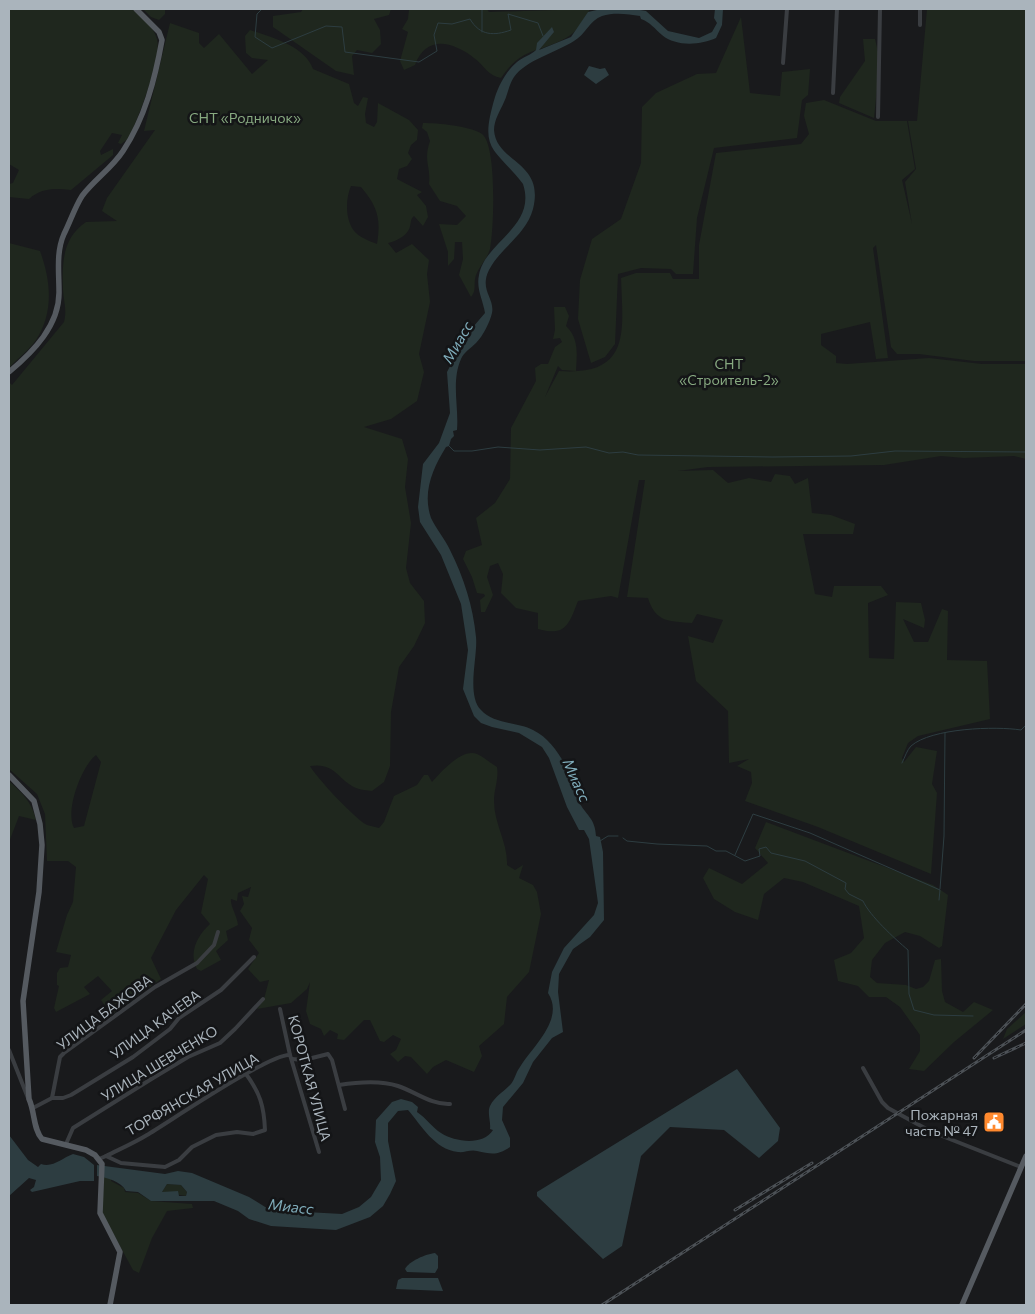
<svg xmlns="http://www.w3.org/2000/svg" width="1035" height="1314" viewBox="0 0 1035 1314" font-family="Commissioner,sans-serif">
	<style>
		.green { fill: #1f271e; fill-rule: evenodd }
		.water { fill: #2d3d41; fill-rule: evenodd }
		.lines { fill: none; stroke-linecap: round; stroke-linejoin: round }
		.stream { stroke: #2d3d41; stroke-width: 1 }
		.minor { stroke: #3a3d41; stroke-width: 4 }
		.primary { stroke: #555a60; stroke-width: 5.5 }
		.rail-casing { stroke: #4c5156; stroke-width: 3 }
		.rail { stroke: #141517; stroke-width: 1; stroke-dasharray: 4; stroke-linecap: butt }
		.labels { text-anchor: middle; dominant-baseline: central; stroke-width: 5; stroke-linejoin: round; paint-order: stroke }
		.park-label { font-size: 14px; fill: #87a980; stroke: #141517 }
		.street-label { font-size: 14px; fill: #aab4bc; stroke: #141517 }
		.poi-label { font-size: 14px; fill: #aab4bc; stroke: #141517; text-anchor: end }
		.water-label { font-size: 15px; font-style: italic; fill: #7facba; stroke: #141517 }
	</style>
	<rect width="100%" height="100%" fill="#191a1c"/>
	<!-- green -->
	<g class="green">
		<path d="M9 9H133C142 18 154 27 157 39 162 58 138 118 129 138L121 144 118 143 122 135 112 133 100 151 101 155 113 149V155L71 190C55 188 41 188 29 199L9 197V184L13 183 19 170 9 164Z"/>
		<path d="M143 9H165V14L159 20 151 17Z"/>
		<path d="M303 9H391L389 15 374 19 380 30 381 44 372 53 357 50 352 56 354 75 336 71 273 27V16L301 12Z"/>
		<path d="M409 9H487L489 12 589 9V11C583 21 577 32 566 38 537 54 523 46 501 78 488 76 484 65 474 58 452 41 426 35 415 65L404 70 400 61 408 32 402 29 408 19Z"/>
		<path d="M927 9H1026V361H974L919 354H897L891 347 876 245 873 248 888 358 876 359 870 322 821 334V345L836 356V363L847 364 929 358 982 364H1026V459L1014 456 964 458 941 456 884 465 708 467 678 471 713 470 728 483 749 478 771 482 775 474 790 476 795 484 808 478 812 513 831 515 855 524 853 534H803L815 594 832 597 834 586H881L888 595 868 603 869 658 894 659 896 602 921 603 925 620 924 628 903 619 914 642H928L942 609 948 611 947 660 987 661 990 719 918 736 908 743 902 758 904 762 916 747 937 751 932 784 937 793 931 874 818 827 745 801 752 783 751 772 737 766 749 759 729 763 728 711 696 681 688 636 713 643 723 620 697 614 692 623C669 621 656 623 648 598L627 597 645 480H639L618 598 611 596 578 601C569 624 566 637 538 629V613L516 608 501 593 503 574 498 563 490 566 487 577 493 595 485 612H481L480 600 485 596 484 594 477 593 472 577 463 559 466 551 482 545 476 518 495 503 510 479 511 428 536 381 535 368 541 364H548L555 347 562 342 560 338 553 339 555 330 554 307H565L569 316 566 326C579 338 577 354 576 371L562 370 558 366 545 397 559 371C631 376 623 332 621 278L636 273H670L673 279H699V245L716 153 801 144 809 134 804 116 806 103 824 100 876 121H907L915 169 902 180 912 224 905 182 916 169 908 121H917Z"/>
		<path d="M741 17 750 93 780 96 782 72 810 69 808 95 802 100 797 138 714 148 697 218 693 274H676L671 269 641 268 618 274 615 344 605 357 591 363 578 319 580 280 592 239 621 219 641 163 642 107 656 93 697 74 716 73Z"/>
		<path d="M170 23 199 33V43L204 48 219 34 252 74 268 60 252 58 246 53 245 36 250 30C271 37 305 46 313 69L349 84 354 103 358 106 363 97 368 98 365 114 366 123 374 127 377 122 378 103 409 120 418 130 417 140 411 145 408 153 412 159 407 166 399 169 397 179 422 192 417 195 426 206 428 217 423 226 414 216C409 220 412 226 408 231 404 237 396 241 388 243L396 253 412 244 429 260 427 274 430 302 419 354 424 372 417 401 391 419 364 427 402 439 408 459 405 487 411 523 406 568 410 583 424 601 425 623 414 646 399 667 391 712 390 766 384 782 372 791C367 790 361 790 356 788 337 779 335 762 310 766 316 777 355 819 367 825 371 826 375 827 379 828L384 822 394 796 417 785 424 775H428L432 782C441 772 462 748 477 754 484 757 490 763 497 767 499 779 494 789 494 801 494 824 508 843 507 865L515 870 523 865 519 878 533 885 537 892 541 914 529 972 507 997 504 1024 479 1046 482 1056 474 1072 446 1060 433 1067 427 1074 411 1057 405 1056 398 1062 390 1054 396 1050 401 1039 393 1035 384 1042 380 1041 370 1020H364L344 1040 337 1039 338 1034 330 1030 324 1036 321 1029 310 1024 306 1011 310 982 307 989 291 1003 257 1009 264 999 269 980 260 982 248 969 259 953 249 940 252 928 240 911 244 904 242 896 248 897 251 887 238 893 237 901 231 899C230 906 237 915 238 925L226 931 228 940 216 951 221 960 201 971 197 969C188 952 198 935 210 924L201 913 208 879 204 875 176 910 151 958 161 979 111 1015 101 1000 112 991 98 976 84 987 90 994 56 1012 54 1008 59 986 57 985V973L60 968 68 967 71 955 56 952 67 915 73 902 76 867 68 861H47L45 814 37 794 9 769V382L12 385 64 322C67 310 64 303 63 290 62 264 62 238 86 222L117 221 102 211 107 198 155 130 144 131ZM351 186 361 187C378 207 381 219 377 244 371 242 360 237 356 233 345 222 345 200 351 186ZM96 755 101 762 84 826 74 828C65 811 81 767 96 755Z"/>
		<path d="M863 39H875L880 60 874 118 839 103 840 97 865 61Z"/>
		<path d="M423 123C437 123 471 126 482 134 497 145 494 229 490 249 487 260 477 268 475 279 474 287 476 291 471 297L459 275 463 259 462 242H455L454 259 448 266V252L439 224 457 225 466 216 457 206 440 201 429 184C431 166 423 161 430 141L427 132 422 128Z"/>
		<path d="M9 243 40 251C51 281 54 312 36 340 29 350 17 359 9 368Z"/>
		<path d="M9 781C22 793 32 802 36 820L19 816 9 842Z"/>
		<path d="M766 822 933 885 948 895 942 946 939 948 920 936 905 932 885 943 872 960 870 977 877 983 906 985 916 989 923 987 929 981 935 960 941 959 942 991 945 1002 963 1012 974 1002 993 1010 954 1042 924 1071 909 1069 920 1051V1035L900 1007 886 997H869L858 986 838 981 834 960 851 953 864 938 859 906 803 882 784 878 764 894 758 920 735 912 714 899 703 878 709 868 742 884 768 863 755 848Z"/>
		<path d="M1026 1012V1024L1003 1039 1007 1029Z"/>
		<path d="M104 1177 111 1179V1181L124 1188 125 1192 138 1193 151 1201 192 1204 193 1208 167 1211 152 1238 139 1273 133 1270 102 1213Z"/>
		<path d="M167 1184 181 1185 187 1192 186 1196 162 1192Z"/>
	</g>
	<!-- water -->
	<g class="water">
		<path d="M601 9H634L646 11 668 31 699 38 712 32 717 23 714 18 715 9H723L722 25 716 38C701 45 676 47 662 35 655 29 650 22 641 19L640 16C628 14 614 12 602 16 590 20 585 35 574 41 555 53 526 60 514 77 509 84 508 94 504 102 500 111 494 120 494 130 496 163 545 161 533 209 526 235 501 247 489 270 479 290 495 298 492 313 490 322 483 336 476 343 471 348 464 352 461 359 451 382 459 406 457 430L453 431 454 436 451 439 449 446 446 447C433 468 422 492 431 518 436 529 445 539 450 550 464 578 473 606 476 637 478 656 466 695 481 710 493 724 518 722 533 730 554 740 564 764 576 782 579 788 576 798 580 804 588 817 595 819 596 836L600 837 603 852 604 920 590 937 573 949 559 974 558 992 563 1032 552 1038 533 1062 523 1083 503 1107 502 1120 510 1138V1147C497 1156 491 1154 477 1151 471 1149 464 1153 458 1152 434 1149 422 1126 408 1110L398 1111 388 1123V1141L396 1181 390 1194 383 1206 370 1217 336 1230 271 1226 249 1219 238 1211 214 1201H151L138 1192 126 1191C121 1181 107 1178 97 1176V1165L165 1174 178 1171 192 1173 249 1197 270 1210 342 1214 359 1207 371 1197 381 1180 380 1157 375 1142 376 1120 392 1102 401 1099 412 1102 418 1107 417 1112C426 1118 433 1128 441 1133 455 1142 483 1146 493 1130L490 1129C491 1121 487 1113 490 1106 495 1096 504 1092 511 1084 515 1079 516 1072 520 1067 533 1046 565 1019 548 993L552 972 564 948 594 915 598 903 589 839 584 830H579L567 807 549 758 542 747 519 733 492 727 481 723 474 716 463 689 468 650 461 604 441 555 420 522 418 507 423 464 439 443 450 413 447 372 467 334 485 313C483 300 476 289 479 275 485 241 537 227 523 184 493 146 479 151 495 97 499 85 506 71 517 62 523 57 531 55 536 50L537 43 552 27 554 32 539 50 571 37 588 12ZM167 1184 181 1185 187 1192 186 1196H179L178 1191 162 1192Z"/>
		<path d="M589 66 600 69 605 68 609 75 596 84 584 75Z"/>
		<path d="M737 1069 780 1128 778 1141 759 1158 724 1130 670 1127 641 1156 622 1246 603 1259 537 1196V1192Z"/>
		<path d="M9 1135 28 1160 38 1167 41 1164C53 1168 62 1158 73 1154L84 1157 94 1165V1181H80L32 1192 30 1190 34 1187 36 1180 29 1178 9 1196Z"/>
		<path d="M435 1253 438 1256V1268L435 1273 407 1272 405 1269C409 1261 426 1254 435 1253Z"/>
		<path d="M402 1278H438L443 1291 396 1289 398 1280Z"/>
	</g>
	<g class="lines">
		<!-- stream -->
		<g class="stream">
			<path d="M262 9 257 14 255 37 272 48 326 26 342 27 345 52 419 62 437 51 434 35 438 23 452 24 470 19C480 36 494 36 511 30L508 14 538 23 543 36"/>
			<path d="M482 9V32"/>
			<path d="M449 446 454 451H472L498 447 540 450 586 447 609 453 623 452 638 455 773 457 851 456 895 451 1026 452"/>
			<path d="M902 763C905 757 907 750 911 746 931 728 996 726 1021 730L1025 726"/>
			<path d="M623 838 627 841 657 844 707 846 716 851H726L745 861 760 856 759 849 766 847 771 853 805 861 846 883 845 889 849 894 863 901C870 916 894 938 908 950L909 994 914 1010 934 1015 973 1016"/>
			<path d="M600 841 608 836H618"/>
			<path d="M735 855 753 814 810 833 940 890 939 900"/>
			<path d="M940 889 944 836 945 733"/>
		</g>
		<!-- minor -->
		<g class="minor">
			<path d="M920 9V25"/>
			<path d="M783 63 787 9"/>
			<path d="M833 93 837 9"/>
			<path d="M878 117 880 9"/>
			<path d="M280 1009 290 1055 319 1152"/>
			<path d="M9 1050 28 1098"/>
			<path d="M292 1059 304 1060 328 1054 332 1060 345 1109"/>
			<path d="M863 1068 882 1102 888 1108 932 1132 1021 1167"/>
			<path d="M339 1085C358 1082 380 1080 398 1086 416 1092 431 1105 450 1104"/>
			<path d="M52 1098 60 1057 64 1053 155 987 197 963 214 945 218 932"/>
			<path d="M33 1108 52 1098H63L71 1095 133 1057 170 1029 179 1018 221 990 254 957"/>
			<path d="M66 1144 73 1128 153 1078 188 1057 220 1043 235 1029 263 999"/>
			<path d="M106 1156C120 1149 134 1143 147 1135 169 1122 272 1052 290 1055"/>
			<path d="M99 1159 106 1156 121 1163 165 1167 179 1160 192 1147 216 1135 237 1132 253 1134 265 1130C264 1106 260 1093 246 1074"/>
		</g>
		<!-- primary -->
		<g class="primary">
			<path d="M9 372C33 352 60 325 59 291 59 272 56 252 64 234 70 222 75 207 82 196 94 180 112 168 123 151 145 118 155 79 162 40L159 32 136 9"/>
			<path d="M9 775 34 801 40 824 42 845 39 892 23 1001 29 1099C35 1112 33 1129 42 1139L86 1150 95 1155 102 1164 100 1213 120 1252 110 1305"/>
			<path d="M962 1305 1026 1156"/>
		</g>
		<!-- rail casing -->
		<g class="rail-casing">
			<g id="rail">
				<path d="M974 1058 1026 1004"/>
				<path d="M994 1058 1026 1043"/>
				<path d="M735 1210 812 1163"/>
				<path d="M602 1305 1026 1030"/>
			</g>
		</g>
		<!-- rail -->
		<use href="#rail" class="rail"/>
	</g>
	<!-- icons -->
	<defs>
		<g id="civic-square" transform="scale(1.125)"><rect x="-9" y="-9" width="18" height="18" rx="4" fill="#ff892e" stroke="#141517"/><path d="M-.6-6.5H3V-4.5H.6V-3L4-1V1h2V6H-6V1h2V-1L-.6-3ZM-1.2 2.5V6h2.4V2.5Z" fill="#fff"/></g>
	</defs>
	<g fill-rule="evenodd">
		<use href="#civic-square" x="994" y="1122"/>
	</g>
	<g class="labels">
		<!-- park labels -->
		<g class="park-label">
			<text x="245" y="117">СНТ «Родничок»</text>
			<text x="729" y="363">СНТ<tspan x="729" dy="16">«Строитель-2»</tspan></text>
		</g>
		<!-- street labels -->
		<g class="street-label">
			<text transform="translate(104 1012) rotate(-37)">УЛИЦА БАЖОВА</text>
			<text transform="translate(155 1024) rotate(-36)">УЛИЦА КАЧЕВА</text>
			<text transform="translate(159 1063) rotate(-31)">УЛИЦА ШЕВЧЕНКО</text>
			<text transform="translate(310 1078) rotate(75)">КОРОТКАЯ УЛИЦА</text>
			<text transform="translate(192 1094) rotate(-30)">ТОРФЯНСКАЯ УЛИЦА</text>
		</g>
		<!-- poi labels -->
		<g class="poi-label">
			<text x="978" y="1114">Пожарная<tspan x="978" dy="16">часть № 47</tspan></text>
		</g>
		<!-- water labels -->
		<g class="water-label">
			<text transform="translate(457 342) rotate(-60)">Миасс</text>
			<text transform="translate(577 780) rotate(66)">Миасс</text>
			<text transform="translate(291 1206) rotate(7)">Миасс</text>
		</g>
	</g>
	<!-- border -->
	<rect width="1035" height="1314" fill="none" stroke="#aab4bc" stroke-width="20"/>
</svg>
